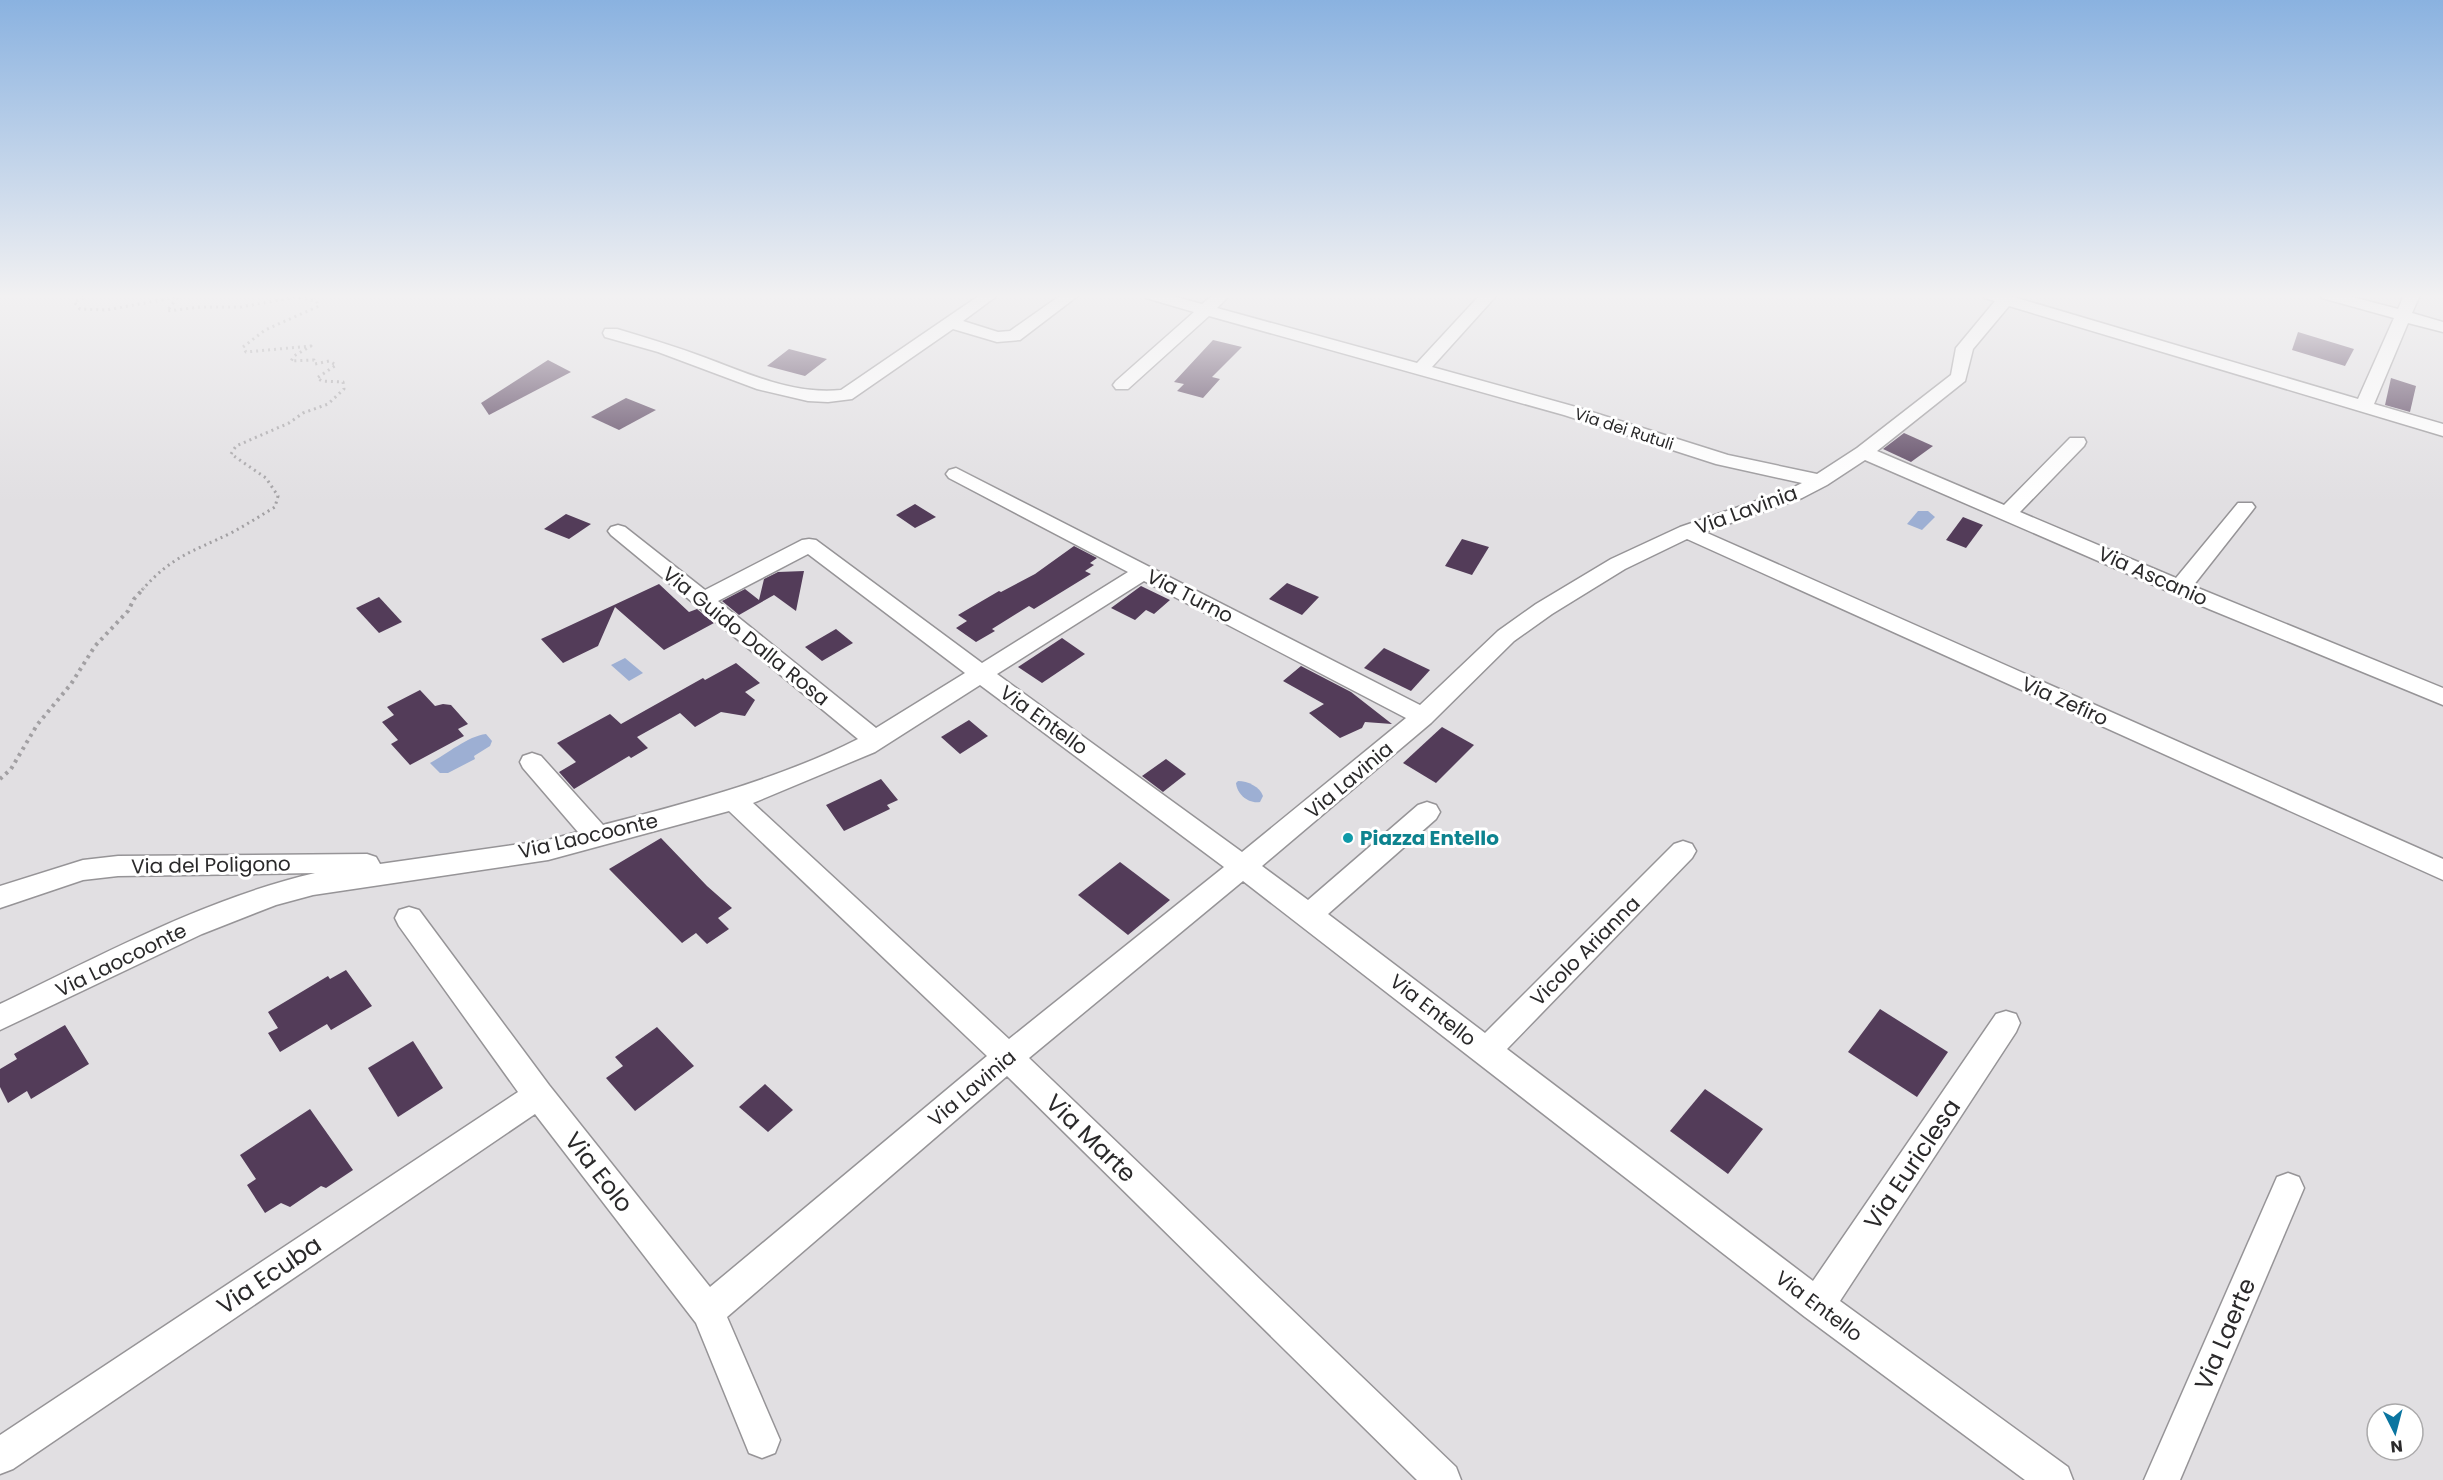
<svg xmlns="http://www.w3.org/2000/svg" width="2443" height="1480" viewBox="0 0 2443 1480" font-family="Poppins,sans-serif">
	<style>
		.water { fill: #9dafd3 }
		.building { fill: #533c59 }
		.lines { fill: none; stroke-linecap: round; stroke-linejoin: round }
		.minor-casing { stroke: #969497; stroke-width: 3 }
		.path-far1 { stroke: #a2a0a3; stroke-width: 3; stroke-dasharray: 2 4; stroke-linecap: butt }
		.path { stroke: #a2a0a3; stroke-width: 4; stroke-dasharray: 3 4.5; stroke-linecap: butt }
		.minor { fill: #fff; fill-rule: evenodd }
		.culture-dot { fill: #0f9aa8; stroke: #fff; stroke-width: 2 }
		.labels { text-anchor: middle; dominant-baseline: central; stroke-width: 6; stroke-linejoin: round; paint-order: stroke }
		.far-street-label { font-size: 16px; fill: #2a292a; stroke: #fff }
		.street-label { font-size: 20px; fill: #2a292a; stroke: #fff }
		.culture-label { font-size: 20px; font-weight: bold; fill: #0d838f; stroke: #fff; text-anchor: start }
		.near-street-label { font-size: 24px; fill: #2a292a; stroke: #fff }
	</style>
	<rect width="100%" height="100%" fill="#e1dfe2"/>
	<!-- water -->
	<g class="water">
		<path d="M1918 511H1928L1935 517 1922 530 1907 524Z"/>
		<path d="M625 658 643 673 629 681 611 665Z"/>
		<path d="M486 734 492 741 490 746 474 756 475 759 448 773H440L430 763C447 754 468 736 486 734Z"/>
		<path d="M1238 781C1248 781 1260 787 1263 796L1260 802C1248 804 1237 794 1236 783Z"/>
	</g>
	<!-- building -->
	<g class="building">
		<path d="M2298 332 2354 349 2345 366 2292 350Z"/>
		<path d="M1213 340 1242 347 1212 377 1220 379 1203 398 1177 391 1184 384 1174 382Z"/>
		<path d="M789 349 827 359 805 376 767 366Z"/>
		<path d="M548 360 571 372 489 415 481 403Z"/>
		<path d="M2391 378 2416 386 2410 412 2385 405Z"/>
		<path d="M626 398 656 410 619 430 591 417Z"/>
		<path d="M1904 433 1933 446 1911 462 1883 449Z"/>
		<path d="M915 504 936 517 915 528 896 515Z"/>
		<path d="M566 514 591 524 569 539 544 529Z"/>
		<path d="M1963 517 1983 525 1966 548 1946 540Z"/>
		<path d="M1462 539 1489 547 1472 575 1445 566Z"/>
		<path d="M1074 546 1097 558 1090 563 1094 565 1085 571 1091 574 1034 609 1029 606 992 629 995 631 976 642 956 628 967 621 958 615 999 591 1001 592 1035 574Z"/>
		<path d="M804 571 796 611 774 595 739 615 722 601 745 589 759 600 764 579 778 572Z"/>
		<path d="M1287 583 1319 597 1302 615 1269 599Z"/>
		<path d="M659 584 689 612 697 609 714 623 664 650 615 607 598 646 563 663 541 639Z"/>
		<path d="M1141 586 1170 600 1154 614 1146 610 1135 620 1111 608Z"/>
		<path d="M379 597 402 622 379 633 356 608Z"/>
		<path d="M836 629 853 643 822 661 805 647Z"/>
		<path d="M1062 638 1085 654 1042 683 1018 667Z"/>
		<path d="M1384 648 1430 670 1411 691 1364 668Z"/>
		<path d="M736 663 760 683 745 692 755 700 745 716 721 712 695 727 680 713 637 737 648 748 631 758 629 756 574 789 559 772 576 762 557 743 610 714 621 724 703 678 705 680Z"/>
		<path d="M1301 666 1351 692 1392 724 1365 722 1362 728 1340 738 1309 713 1324 704 1283 681Z"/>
		<path d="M420 690 435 706 443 704 451 705 468 724 458 729 464 736 410 765 391 744 398 740 382 722 394 715 387 707Z"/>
		<path d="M969 720 988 736 960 754 941 737Z"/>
		<path d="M1442 727 1474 745 1436 783 1403 763Z"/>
		<path d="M1166 759 1186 774 1163 792 1142 776Z"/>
		<path d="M881 779 898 800 887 805 890 809 844 831 826 805Z"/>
		<path d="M661 838 707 886 732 908 718 918 729 929 707 944 696 933 682 943 609 869Z"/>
		<path d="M1120 862 1170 900 1128 935 1078 895Z"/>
		<path d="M346 970 372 1006 331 1030 327 1024 280 1052 268 1033 278 1028 268 1012 328 976 330 979Z"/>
		<path d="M1880 1009 1948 1052 1917 1097 1848 1052Z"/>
		<path d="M65 1025 89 1064 31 1099 27 1091 8 1103 0 1087V1069L17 1059 14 1054Z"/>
		<path d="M657 1027 694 1066 635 1111 606 1078 623 1066 615 1057Z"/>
		<path d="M413 1041 443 1088 398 1117 368 1068Z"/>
		<path d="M765 1084 793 1110 768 1132 739 1107Z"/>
		<path d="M1705 1089 1763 1129 1728 1174 1670 1131Z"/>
		<path d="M310 1109 353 1170 326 1188 321 1186 290 1207 281 1203 265 1213 247 1185 256 1179 240 1155Z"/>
	</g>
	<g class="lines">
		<!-- minor casing -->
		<g class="minor-casing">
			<g id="minor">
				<path d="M980 295H998L963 321 998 332 1010 331 1061 295H1079L1020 340 997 342 953 329 852 399 828 402 808 401 757 389 658 352 605 337 603 333 605 329H617C647 338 677 347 706 358 749 374 794 395 841 390Z"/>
				<path d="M1144 295H1169L1202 304 1213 295H1230L1217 308 1417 363 1480 295H1497L1432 367 1576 407 1728 455 1817 474 1857 448 1951 375 1956 348 1995 301 1985 298 1983 295H2007L2358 399 2394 318 2322 298 2320 295H2345L2398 309 2404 295H2420L2412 313 2443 322V332L2408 323 2374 404 2443 424V436L2009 306 1973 349 1965 381 1877 451 2004 505 2070 438H2084L2086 442 2084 446 2020 512 2176 578 2238 503H2252L2255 507 2252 511 2193 586 2443 688V705L2209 609 1865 460 1827 485 1802 498 1705 532 2443 859V880L1687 539 1625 569 1552 614 1514 641 1431 723 1262 866 1308 900 1418 805 1427 802 1436 805 1440 812 1436 819 1328 914 1485 1033 1674 844 1683 841 1692 844 1696 851 1692 858 1507 1049 1813 1281 1996 1014 2006 1011 2016 1014 2020 1023 2016 1032 1840 1301 2068 1467 2073 1480H2025L1805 1317 1243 881 1029 1058 1456 1467 1461 1480H1417L1007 1076 727 1317 780 1440 775 1453 762 1458 749 1453 696 1323 535 1114 13 1469 0 1474V1435L518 1092 399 926 395 918 399 910 409 907 419 910 549 1085 710 1287 987 1056 729 811 548 860 313 895 276 905 202 934 0 1030V1004C102 955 204 899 315 873L118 876 83 880 0 908V886L83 860 118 856 367 854 376 857 380 864 548 840 578 832 523 768 520 762 523 756 532 753 541 756 603 825C690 802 777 780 858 739L611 535 608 531 611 527 618 525 625 527 705 590 802 540 809 539 816 540 982 663 1128 572 949 478 946 474 949 470 956 468 1420 705 1498 631 1536 604 1611 559 1680 527 1788 490 1802 483 1716 464 1564 415 1209 316 1128 389H1116L1113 385 1116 381 1194 312 1146 298ZM808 554 965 673 876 728 718 601ZM1144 581 1406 718 1242 852 997 674ZM980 685 1224 867 1009 1039 753 803 875 752Z"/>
				<path d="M2288 1173 2299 1177 2304 1188 2180 1480H2144L2277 1177Z"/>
			</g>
		</g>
		<!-- path-far1 -->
		<path class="path-far1" d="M89 295 74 302 80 309 106 310 178 297 167 311 200 307H240L297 297 316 301 319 306 265 330 243 347 246 352 311 346 294 356 291 361 314 360 315 364 329 361 336 365 317 378 322 381 343 382 344 389 328 404 303 413 289 423 236 446 231 454 266 478 278 496 275 507C260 516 246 525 231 533 192 552 172 556 142 590"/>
		<!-- path -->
		<path class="path" d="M0 779 11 769 37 725 71 684 95 646 128 611 134 599 144 588"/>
		<!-- minor -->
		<use href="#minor" class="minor"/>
	</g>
	<!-- sky -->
	<linearGradient id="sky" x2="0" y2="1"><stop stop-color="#8ab2e0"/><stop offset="0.59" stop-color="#f2f1f2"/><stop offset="1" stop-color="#f2f1f2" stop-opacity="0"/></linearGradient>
	<rect width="2443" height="502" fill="url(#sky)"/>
	<!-- markers -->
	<circle class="culture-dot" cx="1348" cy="838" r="6"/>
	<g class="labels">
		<!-- far-street labels -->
		<g class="far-street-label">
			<text transform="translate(1624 429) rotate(18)">Via dei Rutuli</text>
		</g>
		<!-- street labels -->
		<g class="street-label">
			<text transform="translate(1746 510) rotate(-20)">Via Lavinia</text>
			<text transform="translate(2153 576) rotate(24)">Via Ascanio</text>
			<text transform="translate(1190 596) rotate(27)">Via Turno</text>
			<text transform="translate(746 636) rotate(39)">Via Guido Dalla Rosa</text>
			<text transform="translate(2065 701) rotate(24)">Via Zefiro</text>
			<text transform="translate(1044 720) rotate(36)">Via Entello</text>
			<text transform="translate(1349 780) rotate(-40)">Via Lavinia</text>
			<text transform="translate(588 836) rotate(-13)">Via Laocoonte</text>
			<text transform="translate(211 865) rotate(-1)">Via del Poligono</text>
			<text transform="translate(1585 951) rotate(-45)">Vicolo Arianna</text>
			<text transform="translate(121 960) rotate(-26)">Via Laocoonte</text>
			<text transform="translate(1433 1010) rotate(38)">Via Entello</text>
			<text transform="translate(972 1088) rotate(-40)">Via Lavinia</text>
			<text transform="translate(1819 1306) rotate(37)">Via Entello</text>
		</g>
		<!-- culture labels -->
		<g class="culture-label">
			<text x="1360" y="838">Piazza Entello</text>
		</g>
		<!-- near-street labels -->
		<g class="near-street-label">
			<text transform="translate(1091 1138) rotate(44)">Via Marte</text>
			<text transform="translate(1912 1164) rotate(-56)">Via Euriclesa</text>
			<text transform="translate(599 1172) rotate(52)">Via Eolo</text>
			<text transform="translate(269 1275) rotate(-34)">Via Ecuba</text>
			<text transform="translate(2225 1334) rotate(-67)">Via Laerte</text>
		</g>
	</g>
	<!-- north arrow -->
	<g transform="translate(2395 1432) rotate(174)"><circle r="28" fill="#ffffff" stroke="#aaa9aa" stroke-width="1.5"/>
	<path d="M0-4.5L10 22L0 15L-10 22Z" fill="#0a75a0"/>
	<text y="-9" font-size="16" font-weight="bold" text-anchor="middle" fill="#2a292a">N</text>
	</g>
</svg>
